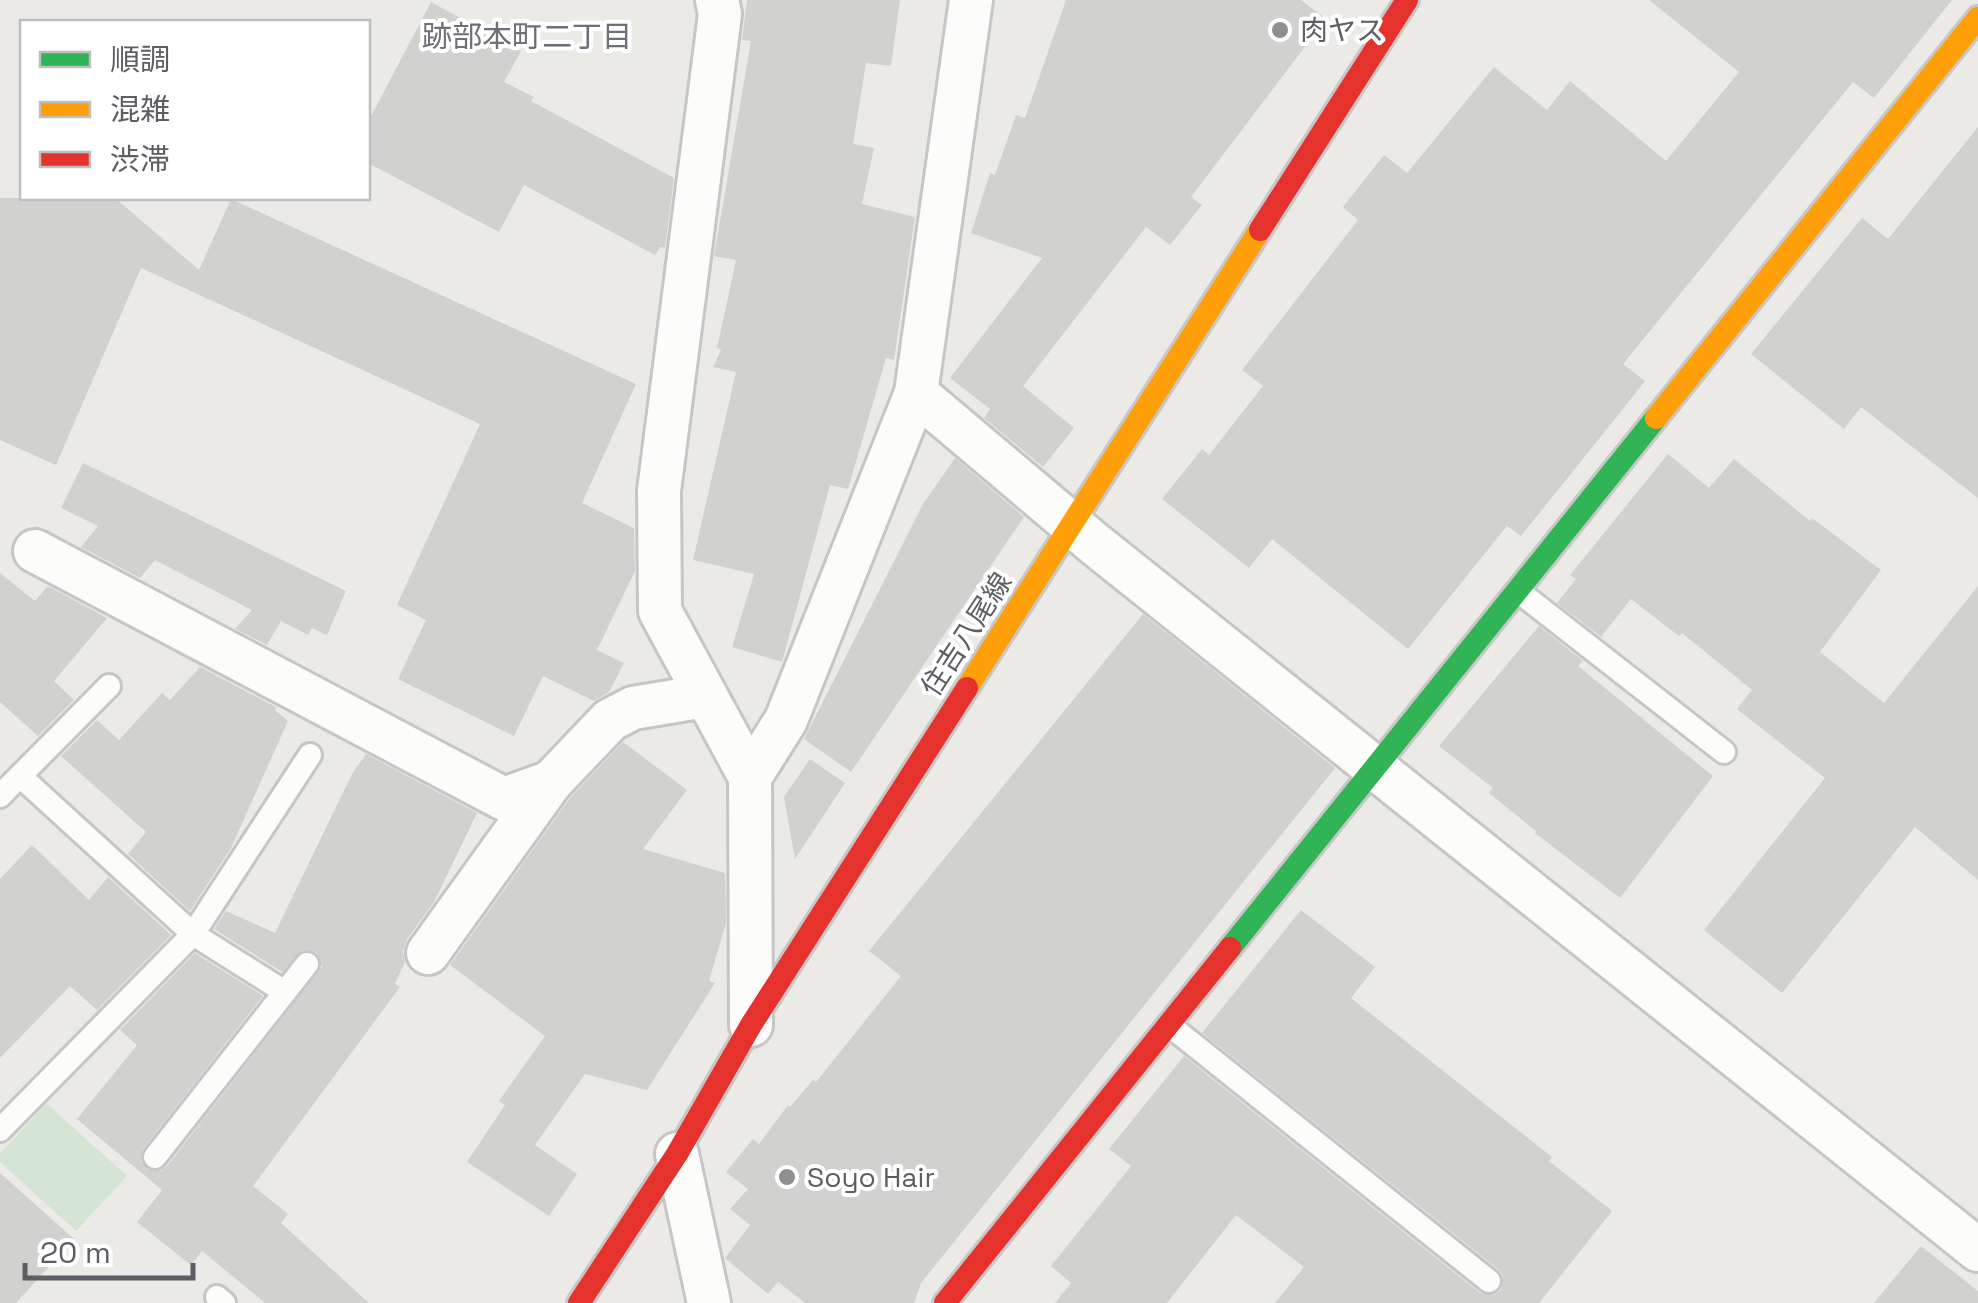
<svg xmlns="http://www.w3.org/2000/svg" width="1978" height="1303" viewBox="0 0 1978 1303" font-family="'Space Grotesk','Noto Sans JP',sans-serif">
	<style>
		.green { fill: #d4e6d3 }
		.building { fill: #d1d1cf }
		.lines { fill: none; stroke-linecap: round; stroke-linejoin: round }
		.lane-casing { stroke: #c7c6c6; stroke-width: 28 }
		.street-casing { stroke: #c7c6c6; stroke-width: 48 }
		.fast-casing { stroke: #c7c7c8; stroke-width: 28 }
		.slow-casing { stroke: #c7c7c8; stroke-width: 28 }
		.jam-casing { stroke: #c7c7c8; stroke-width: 28 }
		.lane { stroke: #fcfcfb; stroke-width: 22 }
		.street { stroke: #fcfcfb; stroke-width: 42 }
		.fast { stroke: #30b455; stroke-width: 22 }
		.slow { stroke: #ff9f0a; stroke-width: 22 }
		.jam { stroke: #e5322d; stroke-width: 22 }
		.poi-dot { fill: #8e8f91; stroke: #fff; stroke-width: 4 }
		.labels { text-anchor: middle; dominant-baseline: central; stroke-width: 8; stroke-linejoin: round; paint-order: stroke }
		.poi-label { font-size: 28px; fill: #5c5e63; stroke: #fff; text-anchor: start }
		.street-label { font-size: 28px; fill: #5c5e63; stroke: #fff }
		.neighbourhood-label { font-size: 30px; fill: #6d7075; stroke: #fff }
	</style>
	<rect width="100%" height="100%" fill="#ebeae6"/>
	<!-- green -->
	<path class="green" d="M46 1103 127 1176 76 1231 0 1162V1154Z"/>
	<!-- building -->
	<g class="building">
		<path d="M747 0H900L891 66 866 63 853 144 874 148 862 204 915 217 894 360 886 358 848 489 830 485 782 662 732 647 754 574 693 560 736 372 713 367 721 350 717 348 736 260 714 256 751 41 742 40Z"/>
		<path d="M1066 0H1301L1326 19 1191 197 1202 205 1170 245 1146 227 1023 386 1074 428 1043 467 984 418 990 409 950 378 1042 258 971 233 990 173 995 175 1016 115 1025 118Z"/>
		<path d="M1649 0H1952L1874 98 1853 82 1623 364 1645 381 1619 414 1521 536 1507 526 1408 649 1272 539 1249 568 1162 499 1202 449 1209 455 1263 386 1242 370 1358 220 1343 207 1384 155 1407 173 1494 67 1547 110 1570 81 1666 161 1739 72Z"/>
		<path d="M431 2 521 51 504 82 534 97 531 101 674 178 665 248 660 247 655 255 524 185 499 232 368 163V122Z"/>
		<path d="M1978 127V498L1861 407 1844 429 1751 354 1862 218 1888 239Z"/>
		<path d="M0 198H115L199 270 231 199 636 384 582 503 634 528 635 571 597 650 624 663 609 692 594 701 543 676 514 736 398 679 426 620 397 605 480 424 141 268 56 465 0 440Z"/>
		<path d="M1668 454 1709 488 1734 459 1810 521 1812 518 1881 570 1820 652 1884 703 1978 586V880L1915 827 1782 993 1704 930 1825 778 1737 709 1752 690 1682 633 1679 636 1631 599 1601 637 1557 603 1576 579 1570 575Z"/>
		<path d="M955 458 1024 517 851 772 804 739 923 504Z"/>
		<path d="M83 463 346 591 327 635 312 628 308 635 281 621 267 645 235 629 252 610 155 560 140 578 81 547 98 526 61 508Z"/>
		<path d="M0 573 35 601 48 586 107 618 54 681 74 700 38 736 0 702Z"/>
		<path d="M1143 614 1335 768 921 1283 914 1303H805L778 1282 768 1294 725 1258 750 1225 730 1209 748 1189 726 1172 753 1139 759 1144 788 1105 790 1107 813 1080 816 1082 901 976 869 951Z"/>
		<path d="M1539 626 1583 661 1578 666 1713 776 1620 898 1535 833 1536 831 1489 793 1493 788 1439 746Z"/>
		<path d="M200 667 276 707 275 710 288 721 231 848 190 911 128 854 146 832 61 756 97 720 119 740 162 693 170 700Z"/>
		<path d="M623 742 687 790 643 849 725 873 726 923 709 981 715 983 647 1090 585 1074 535 1145 577 1174 549 1216 467 1162 505 1105 499 1101 545 1036 450 965 570 798Z"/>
		<path d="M366 754 477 813 434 902 407 939 403 951 405 962 395 984 400 987 253 1186 288 1214 281 1223 369 1303H265L202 1251 191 1265 137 1222 162 1190 77 1119 137 1045 120 1030 195 953 263 996 143 1149 141 1162 147 1169 160 1171 167 1166 322 967 317 953 302 950 282 972 214 929 226 911 275 933 352 774Z"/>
		<path d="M810 759 845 783 795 859 784 797Z"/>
		<path d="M32 845 89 900 108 877 171 935 97 1010 70 986 0 1058V879Z"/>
		<path d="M1301 910 1375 967 1351 998 1552 1157 1549 1161 1612 1211 1539 1303H1275L1304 1267 1236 1215 1167 1303H1055L1071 1283 1051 1266 1131 1166 1109 1149 1184 1056 1480 1293 1494 1295 1501 1290 1503 1276 1498 1269 1202 1033Z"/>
		<path d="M0 1173 74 1239 16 1303H0Z"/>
		<path d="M1921 1246 1978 1291V1303H1874Z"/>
	</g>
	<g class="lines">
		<!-- lane casing -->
		<g class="lane-casing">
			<g id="lane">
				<path d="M1518 591 1724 752"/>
				<path d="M20 776 193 934 285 992"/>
				<path d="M0 796 109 686"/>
				<path d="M1169 1025 1489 1281"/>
				<path d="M0 1130 193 934 310 755"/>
				<path d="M155 1157 307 964"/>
				<path d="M217 1297 224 1303"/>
			</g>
		</g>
		<!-- street casing -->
		<g class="street-casing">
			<g id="street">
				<path d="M717 0 720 14 659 491 660 611 750 777 751 1025"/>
				<path d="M916 393 1096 545 1978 1250"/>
				<path d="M35 551 504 799 551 782"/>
				<path d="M750 777 786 720 916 393 971 0"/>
				<path d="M428 953 551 782 610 720 633 708 705 696"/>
				<path d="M677 1154 709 1303"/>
			</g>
		</g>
		<!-- fast casing -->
		<g class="fast-casing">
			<path id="fast" d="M1230 948 1656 418"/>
		</g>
		<!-- slow casing -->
		<g class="slow-casing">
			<g id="slow">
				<path d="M1656 418 1978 18"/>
				<path d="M967 688 1260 230"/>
			</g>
		</g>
		<!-- jam casing -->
		<g class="jam-casing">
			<g id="jam">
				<path d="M1260 230 1407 0"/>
				<path d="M579 1303 677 1154 751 1025 967 688"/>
				<path d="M945 1303 1230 948"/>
			</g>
		</g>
		<!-- lane -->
		<use href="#lane" class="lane"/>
		<!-- street -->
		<use href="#street" class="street"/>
		<!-- fast -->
		<use href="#fast" class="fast"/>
		<!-- slow -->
		<use href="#slow" class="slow"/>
		<!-- jam -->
		<use href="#jam" class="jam"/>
	</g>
	<!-- markers -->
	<g class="poi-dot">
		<circle cx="1280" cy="30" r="10"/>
		<circle cx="787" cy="1177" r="10"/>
	</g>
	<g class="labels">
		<!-- poi labels -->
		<g class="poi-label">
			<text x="1300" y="30">肉ヤス</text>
			<text x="807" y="1177">Soyo Hair</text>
		</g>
		<!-- street labels -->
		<g class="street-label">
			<text transform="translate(966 634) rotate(-57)">住吉八尾線</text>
		</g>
		<!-- neighbourhood labels -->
		<g class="neighbourhood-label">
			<text x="527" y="36">跡部本町二丁目</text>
		</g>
	</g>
	<!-- legend -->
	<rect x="20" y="20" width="350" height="180" fill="#ffffff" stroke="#bebfc1" stroke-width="2.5"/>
	<rect x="40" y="52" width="50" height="15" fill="#30b455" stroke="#bebfc1" stroke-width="2.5"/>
	<text x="110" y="70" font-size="30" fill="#5c5e63">順調</text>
	<rect x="40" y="102" width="50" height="15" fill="#ff9f0a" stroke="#bebfc1" stroke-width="2.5"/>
	<text x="110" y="120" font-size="30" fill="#5c5e63">混雑</text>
	<rect x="40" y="152" width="50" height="15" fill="#e5322d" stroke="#bebfc1" stroke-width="2.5"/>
	<text x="110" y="170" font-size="30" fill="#5c5e63">渋滞</text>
	<!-- scale -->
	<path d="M25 1263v15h168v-15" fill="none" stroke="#5c5e63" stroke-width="5"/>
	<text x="40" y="1263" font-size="30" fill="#5c5e63" stroke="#ffffff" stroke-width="8" paint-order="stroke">20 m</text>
</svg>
